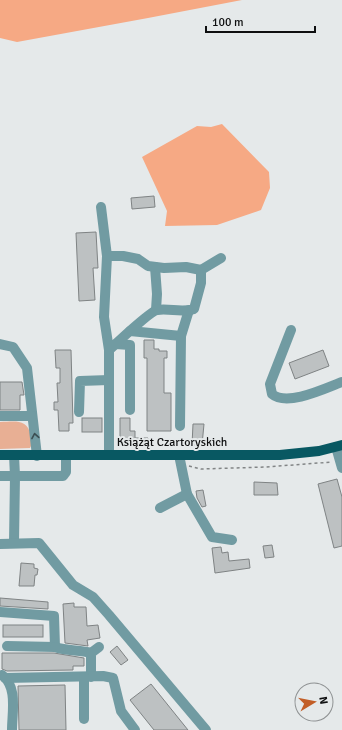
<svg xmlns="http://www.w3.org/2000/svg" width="342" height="730" viewBox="0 0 342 730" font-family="Signika,sans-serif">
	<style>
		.green { fill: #e8af94 }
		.water { fill: #f6a984 }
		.building { fill: #bdc1c2; stroke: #7f8384 }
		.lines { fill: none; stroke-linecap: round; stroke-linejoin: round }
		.path { stroke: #828586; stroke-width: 1.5; stroke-dasharray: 3 3; stroke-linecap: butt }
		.minor { stroke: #719ba2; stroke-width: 10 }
		.major { stroke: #085862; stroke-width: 10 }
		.oneway { stroke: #3b4e52 }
		.labels { text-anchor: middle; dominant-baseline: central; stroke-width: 4; stroke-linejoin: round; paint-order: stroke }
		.street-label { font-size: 12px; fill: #0e0f10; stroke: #e5e9ea }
	</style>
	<rect width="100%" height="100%" fill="#e5e9ea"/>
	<!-- green -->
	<path class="green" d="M0 422C15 422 27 418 31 436 32 441 33 443 30 448L0 449Z"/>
	<!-- water -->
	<g class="water">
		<path d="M0 0H242L148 18 17 42 0 38Z"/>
		<path d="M222 124 269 172 270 188 261 210 217 225 165 226 167 211 142 157 197 126 211 127Z"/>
	</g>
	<!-- building -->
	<g class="building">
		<path d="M154 196 155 207 132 209 131 198Z"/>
		<path d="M96 232 98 268H93L95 300 79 301 76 233Z"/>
		<path d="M144 340H154V349H159V351H167V358H164V393H171V431H147V358H144Z"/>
		<path d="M55 350H71L73 423H69V431H59L58 410H54V402H58L57 383H60V368H56Z"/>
		<path d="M323 350 329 366 295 379 289 363Z"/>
		<path d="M0 382H22L24 395H20V410H0Z"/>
		<rect x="82" y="418" width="20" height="14"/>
		<path d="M120 418H130V431H135V438H148V446H120Z"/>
		<path d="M193 424H204L202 445H192Z"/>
		<path d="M337 479 342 497V546L334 548 318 484Z"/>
		<path d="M254 482 277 483 278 495H254Z"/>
		<path d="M203 490 206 506 202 507 197 498 196 491Z"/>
		<path d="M272 545 274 557 265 558 263 546Z"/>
		<path d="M221 547 222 553 228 552 229 561 249 559 250 568 215 573 212 548Z"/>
		<path d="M21 563 34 564V568L38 569 37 575H35L34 586H19Z"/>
		<path d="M0 598 48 602V609L0 606Z"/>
		<path d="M74 603V607H86L87 626 98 625 100 638 87 640 88 646 65 643 63 604Z"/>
		<rect x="3" y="625" width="40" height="12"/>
		<path d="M117 646 128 660 121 665 110 652Z"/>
		<path d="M2 653H54L84 658V666H73V670L7 671 2 669Z"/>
		<path d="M151 684 188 730H154L130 700Z"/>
		<path d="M65 685 66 730H19L18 686Z"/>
	</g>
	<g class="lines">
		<!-- path -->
		<path class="path" d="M189 466 201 469 266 467 332 462"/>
		<!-- minor -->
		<g class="minor">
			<path d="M101 207 107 256"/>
			<path d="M155 267 157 294 156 310"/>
			<path d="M201 270 221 258"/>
			<path d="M291 330 270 384 272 394C287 407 326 388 342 382"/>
			<path d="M130 331 181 336"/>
			<path d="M0 344 13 347 27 368 37 456"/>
			<path d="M116 344 130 345V410"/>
			<path d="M79 412 80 381 109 380"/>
			<path d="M0 416H32"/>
			<path d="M180 426 181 336 189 310"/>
			<path d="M336 447 342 468"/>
			<path d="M14 455 15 476 14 543"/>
			<path d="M109 455V350C117 343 149 312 157 310 169 308 182 313 194 309L201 283V270L186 267 164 268 148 266 138 259 123 256H107L104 317 109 350"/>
			<path d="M179 455 187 494 212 537 232 540"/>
			<path d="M0 476H63L66 472V455"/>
			<path d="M160 508 187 494"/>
			<path d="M0 544 39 543 73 585 93 597 109 615 206 730"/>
			<path d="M0 612 54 616 55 647 7 646"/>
			<path d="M55 647C66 651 79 650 91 653"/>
			<path d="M2 675C18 687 12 712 12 730"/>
			<path d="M91 677V653L99 647"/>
			<path d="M5 678 103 676 113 678 121 711 135 730"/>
			<path d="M84 719V677"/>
		</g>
		<!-- major -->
		<path class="major" d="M0 455H280L319 451 342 445"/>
	</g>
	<!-- one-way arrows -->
	<defs><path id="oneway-chevron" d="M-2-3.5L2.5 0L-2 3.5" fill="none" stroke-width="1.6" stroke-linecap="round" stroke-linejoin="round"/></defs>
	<use class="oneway" href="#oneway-chevron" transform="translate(35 436) rotate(-100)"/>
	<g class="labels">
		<!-- street labels -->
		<g class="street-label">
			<text x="172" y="442">Książąt Czartoryskich</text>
		</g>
	</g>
	<!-- north arrow -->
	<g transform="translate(314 702) rotate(80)"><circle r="19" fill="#e5e9ea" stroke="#8f9293"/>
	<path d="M0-3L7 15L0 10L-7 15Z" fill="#c25e27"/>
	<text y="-6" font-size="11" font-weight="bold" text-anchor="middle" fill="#0e0f10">N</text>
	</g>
	<!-- scale -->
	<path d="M206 26v6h109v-6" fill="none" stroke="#0e0f10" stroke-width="2"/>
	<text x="212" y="26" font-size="12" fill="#0e0f10" stroke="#e5e9ea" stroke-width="3" paint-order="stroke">100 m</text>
</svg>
